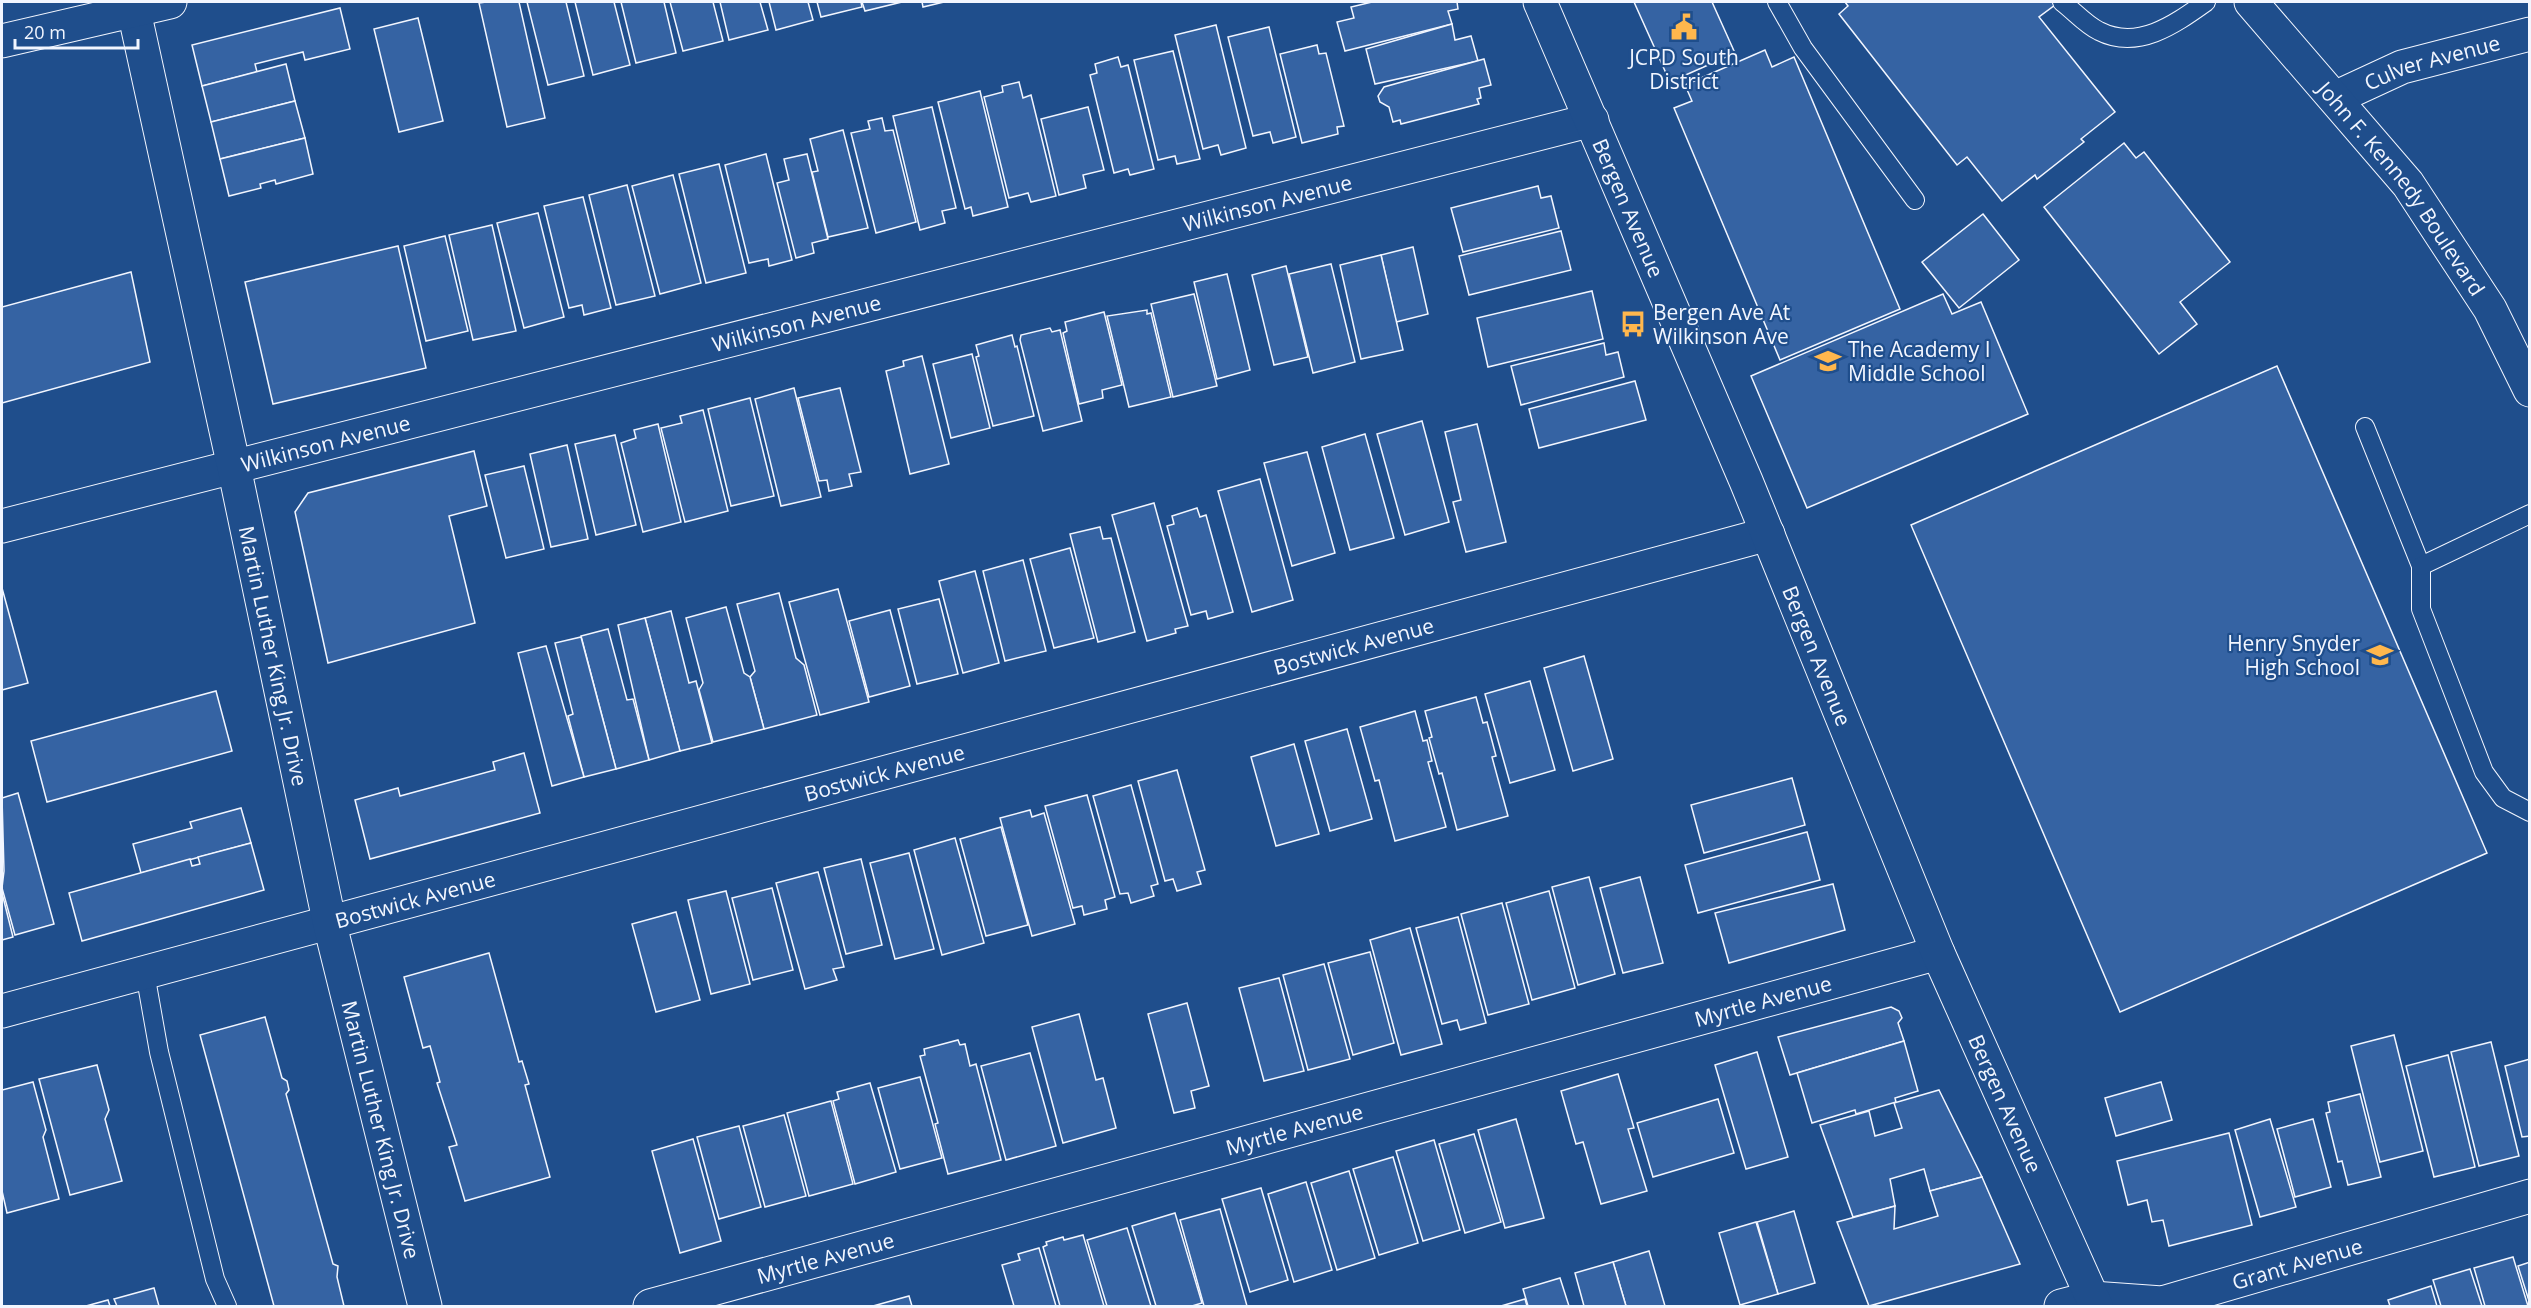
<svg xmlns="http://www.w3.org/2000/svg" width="2531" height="1308" viewBox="0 0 2531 1308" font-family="'Open Sans',sans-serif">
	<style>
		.building { fill: #3563a3; stroke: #f2f6ff; stroke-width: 1.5 }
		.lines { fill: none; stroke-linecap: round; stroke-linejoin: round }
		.service-casing { stroke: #f2f6ff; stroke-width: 20 }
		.minor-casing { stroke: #f2f6ff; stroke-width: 35 }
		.tertiary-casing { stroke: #f2f6ff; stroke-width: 35 }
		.primary-casing { stroke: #f2f6ff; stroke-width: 35 }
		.service { stroke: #1f4e8c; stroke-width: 18 }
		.minor { stroke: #1f4e8c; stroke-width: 33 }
		.tertiary { stroke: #1f4e8c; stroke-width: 33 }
		.primary { stroke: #1f4e8c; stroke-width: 33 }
		.labels { text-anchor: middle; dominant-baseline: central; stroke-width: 4.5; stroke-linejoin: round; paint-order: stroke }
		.poi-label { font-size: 21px; fill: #f2f6ff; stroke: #1f4e8c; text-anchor: start }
		.street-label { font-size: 21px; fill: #f2f6ff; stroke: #1f4e8c }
	</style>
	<rect width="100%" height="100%" fill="#1f4e8c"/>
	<!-- building -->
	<g class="building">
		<path d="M486 2H519L545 118 507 127 479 3Z"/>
		<path d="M527 2H566L584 76 548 85Z"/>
		<path d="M575 2H614L630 65 593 75Z"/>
		<path d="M621 2H664L676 53 636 63Z"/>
		<path d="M670 2H713L723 41 683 51Z"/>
		<path d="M720 2H760L768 30 729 40Z"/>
		<path d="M769 2H808L813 20 776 30Z"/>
		<path d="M817 2H861L862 7 821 17Z"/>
		<path d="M862 2H902L865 11Z"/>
		<path d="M922 2H944L923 7Z"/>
		<path d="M1372 2H1457L1458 9 1448 11 1452 24 1345 51 1337 22 1354 18 1351 7Z"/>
		<path d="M1634 2H1712L1735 53 1670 82Z"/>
		<path d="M1845 2H2059L2039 17 2115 112 2081 139 2084 142 2037 179 2035 175 2002 201 1967 157 1957 165 1839 14 1848 6Z"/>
		<path d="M340 8 350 49 305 60 303 52 255 64 257 72 202 86 192 45Z"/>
		<path d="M418 18 443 121 399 132 374 29Z"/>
		<path d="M1452 24 1455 40 1471 36 1478 61 1375 84 1366 49Z"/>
		<path d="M1216 25 1246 148 1221 155 1218 145 1203 149 1175 35Z"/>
		<path d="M1269 27 1296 137 1273 143 1270 132 1253 136 1228 37Z"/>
		<path d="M1317 45 1319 54 1326 53 1344 126 1337 127 1338 134 1302 143 1280 54Z"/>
		<path d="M1765 50 1772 67 1794 57 1900 309 1780 360 1674 108 1692 101 1685 85Z"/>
		<path d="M1173 51 1200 159 1177 164 1175 156 1158 160 1134 60Z"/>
		<path d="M1118 57 1121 67 1128 65 1154 169 1130 175 1128 169 1114 173 1090 75 1097 73 1095 64Z"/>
		<path d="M1484 59 1491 85 1479 88 1481 98 1477 99 1479 104 1401 124 1400 120 1393 122 1389 107 1380 102 1378 96 1384 87Z"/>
		<path d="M286 64 295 101 211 122 202 86Z"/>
		<path d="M1019 82 1023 98 1031 95 1056 196 1031 202 1028 193 1009 198 984 97 1003 92 1002 86Z"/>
		<path d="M980 91 1008 207 973 216 971 207 965 209 938 102Z"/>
		<path d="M295 101 305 138 220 159 211 122Z"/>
		<path d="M932 107 956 208 942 211 945 223 920 230 893 116Z"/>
		<path d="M1088 107 1104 170 1083 175 1086 188 1059 195 1041 119Z"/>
		<path d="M882 118 885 131 893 130 916 222 876 233 851 133 870 129 868 121Z"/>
		<path d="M843 130 868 228 828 237 812 172 818 171 810 139Z"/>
		<path d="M305 138 313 174 276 184 275 180 260 184 261 188 229 196 220 159Z"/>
		<path d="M2124 143 2136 158 2144 152 2230 262 2180 302 2197 324 2159 354 2044 207Z"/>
		<path d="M766 154 792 260 769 266 768 259 749 263 725 165Z"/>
		<path d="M807 154 828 239 812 243 814 253 796 258 777 183 789 180 784 159Z"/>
		<path d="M719 164 746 273 706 283 679 174Z"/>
		<path d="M673 175 701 283 660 294 632 186Z"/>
		<path d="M627 185 655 296 616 305 589 195Z"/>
		<path d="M1538 186 1541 198 1551 196 1559 228 1463 252 1451 208Z"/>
		<path d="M583 197 611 308 584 315 582 305 569 308 544 206Z"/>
		<path d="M538 213 564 317 524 328 497 223Z"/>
		<path d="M1983 214 2019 260 1959 308 1922 262Z"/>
		<path d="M492 225 516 331 473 340 449 235Z"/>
		<path d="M1561 231 1571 270 1469 295 1459 256Z"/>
		<path d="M445 236 468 331 426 341 404 246Z"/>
		<path d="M398 246 426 368 273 404 245 282Z"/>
		<path d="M1413 247 1428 314 1396 322 1381 255Z"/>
		<path d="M1381 255 1403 350 1361 359 1340 265Z"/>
		<path d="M1331 264 1355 362 1313 373 1289 274Z"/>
		<path d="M1286 266 1308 357 1274 365 1252 275Z"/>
		<path d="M131 272 150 362 2 403V307Z"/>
		<path d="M1227 274 1250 370 1217 379 1194 282Z"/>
		<path d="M1592 291 1603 339 1488 367 1477 318Z"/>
		<path d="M1194 294 1217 386 1173 397 1151 304Z"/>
		<path d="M1943 294 1952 314 1981 302 2028 414 1807 508 1751 376Z"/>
		<path d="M1147 310V314L1151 313 1171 397 1129 407 1107 316Z"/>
		<path d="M1104 312 1122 385 1102 390 1103 398 1079 404 1063 333 1067 331 1065 322Z"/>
		<path d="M1050 328 1052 332 1060 330 1082 421 1043 431 1020 340 1021 335Z"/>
		<path d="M1012 335 1015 347 1017 346 1034 416 993 426 976 357 979 356 976 345Z"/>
		<path d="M1604 343 1606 355 1618 352 1624 377 1521 405 1511 366Z"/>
		<path d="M972 354 990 428 951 438 933 364Z"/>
		<path d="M922 356 949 464 910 474 886 371 904 366 903 361Z"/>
		<path d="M2277 366 2487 853 2120 1012 1911 525Z"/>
		<path d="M1635 381 1646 420 1539 448 1529 409Z"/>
		<path d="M794 388 821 497 781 506 755 399Z"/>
		<path d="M840 388 861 472 849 474 852 486 829 491 827 480 819 481 798 398Z"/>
		<path d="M750 398 774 496 731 506 708 409Z"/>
		<path d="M703 410 728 511 685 522 661 428 682 423 680 416Z"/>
		<path d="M1422 421 1449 522 1405 535 1377 434Z"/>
		<path d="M658 424 681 522 643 532 621 443 636 438 634 430Z"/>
		<path d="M1477 424 1506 542 1466 552 1453 502 1461 500 1445 432Z"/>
		<path d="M1365 434 1394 538 1350 550 1322 447Z"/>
		<path d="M615 435 636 525 596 535 575 444Z"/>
		<path d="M567 445 588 539 551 547 530 454Z"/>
		<path d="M474 451 487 506 449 516 475 623 328 663 295 512 308 493Z"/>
		<path d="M1307 452 1335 553 1292 566 1264 463Z"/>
		<path d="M524 466 544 549 506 558 485 475Z"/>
		<path d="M1260 479 1293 600 1252 612 1218 491Z"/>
		<path d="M1154 503 1188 626 1175 629 1176 633 1147 641 1112 515Z"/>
		<path d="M1197 508 1200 517 1206 515 1233 612 1208 619 1206 611 1191 615 1167 526 1174 524 1172 516Z"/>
		<path d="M1100 527 1103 539 1111 538 1135 632 1098 642 1070 534Z"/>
		<path d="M1070 548 1094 638 1054 648 1030 559Z"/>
		<path d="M1023 560 1046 651 1005 661 983 571Z"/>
		<path d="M975 571 999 663 963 673 939 581Z"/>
		<path d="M2 588 28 683 2 690Z"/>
		<path d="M838 589 869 702 820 715 789 602Z"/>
		<path d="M779 593 796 658 804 665 817 715 764 729 750 677 755 671 737 604Z"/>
		<path d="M939 599 958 674 917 684 898 609Z"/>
		<path d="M726 607 744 673 750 677 764 729 713 742 699 690 703 683 686 618Z"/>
		<path d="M890 610 910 686 869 697 849 621Z"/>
		<path d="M671 611 689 683 696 681 712 743 680 751 645 618Z"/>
		<path d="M645 618 680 751 649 760 618 625Z"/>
		<path d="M608 629 627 700 633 699 649 760 616 769 581 636Z"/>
		<path d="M581 637 616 769 584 777 568 716 573 714 555 643Z"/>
		<path d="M546 646 584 777 552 786 518 653Z"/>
		<path d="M1584 656 1613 759 1573 771 1544 668Z"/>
		<path d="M1530 681 1555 770 1510 783 1485 694Z"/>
		<path d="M216 691 232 751 47 802 31 741Z"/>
		<path d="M1476 697 1483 723 1487 722 1496 756 1492 757 1508 816 1457 830 1442 773 1439 774 1429 738 1432 737 1425 711Z"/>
		<path d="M1415 711 1423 741 1427 740 1432 761 1428 762 1446 827 1395 841 1379 780 1375 781 1360 727Z"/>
		<path d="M1347 729 1372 819 1330 831 1305 741Z"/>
		<path d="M1294 744 1319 834 1276 846 1251 757Z"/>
		<path d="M524 753 540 813 370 859 355 800 398 788 400 796 495 770 493 762Z"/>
		<path d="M1177 770 1205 870 1197 872 1201 884 1177 891 1173 879 1165 881 1138 781Z"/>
		<path d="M1792 778 1805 825 1704 853 1691 805Z"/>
		<path d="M1131 785 1158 884 1151 886 1154 896 1131 903 1128 893 1120 894 1093 796Z"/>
		<path d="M18 793 54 924 15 935 2 888 4 871 2 798Z"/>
		<path d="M1087 795 1115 897 1105 900 1107 909 1084 915 1082 906 1073 908 1045 806Z"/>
		<path d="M241 808 251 843 141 873 133 844 192 828 190 822Z"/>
		<path d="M1030 810 1032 817 1044 813 1075 924 1032 936 1000 818Z"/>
		<path d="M1001 827 1028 925 986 936 960 839Z"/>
		<path d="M1807 832 1820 880 1698 913 1685 865Z"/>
		<path d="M955 838 984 943 942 955 914 850Z"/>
		<path d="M251 843 264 890 82 941 69 893 190 859 192 866 200 864 198 857Z"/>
		<path d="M909 853 934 949 895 959 870 863Z"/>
		<path d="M861 859 882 945 846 954 824 868Z"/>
		<path d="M818 872 844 967 833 969 837 980 805 989 776 883Z"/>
		<path d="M1589 877 1615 974 1578 985 1552 887Z"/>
		<path d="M1640 877 1663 963 1623 973 1600 888Z"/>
		<path d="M1833 884 1845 930 1729 963 1715 913Z"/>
		<path d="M772 888 793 970 753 980 732 898Z"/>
		<path d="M726 891 750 984 711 994 688 900Z"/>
		<path d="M1549 891 1575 988 1532 1000 1506 903Z"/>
		<path d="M2 893 13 937 2 940Z"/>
		<path d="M1502 903 1529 1004 1488 1015 1461 914Z"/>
		<path d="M676 912 700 1000 656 1012 632 924Z"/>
		<path d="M1458 917 1486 1023 1460 1030 1457 1020 1442 1024 1416 928Z"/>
		<path d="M1410 928 1442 1044 1401 1055 1370 940Z"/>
		<path d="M1370 952 1394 1043 1353 1055 1328 963Z"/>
		<path d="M489 953 519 1062 522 1061 529 1084 525 1085 550 1177 465 1201 449 1147 457 1145 437 1083 440 1082 430 1046 423 1048 404 977Z"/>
		<path d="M1324 964 1350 1059 1308 1070 1283 975Z"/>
		<path d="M1279 978 1304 1071 1264 1081 1239 988Z"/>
		<path d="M1187 1003 1209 1086 1191 1091 1195 1108 1174 1113 1148 1014Z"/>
		<path d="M1891 1007 1899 1011 1902 1018 1898 1023 1904 1041 1790 1075 1778 1037Z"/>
		<path d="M1079 1014 1096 1080 1103 1078 1116 1128 1063 1143 1032 1027Z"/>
		<path d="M265 1017 282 1078 287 1081 289 1090 286 1094 333 1264 338 1266 337 1277 344 1306H274L200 1035Z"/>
		<path d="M2394 1035 2423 1151 2380 1162 2351 1046Z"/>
		<path d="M958 1040 960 1045 965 1044 970 1066 976 1064 1001 1160 948 1174 935 1124 938 1123 920 1056 925 1055 924 1049Z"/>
		<path d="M1904 1041 1918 1091 1895 1098 1896 1102 1856 1114 1855 1110 1812 1123 1797 1073Z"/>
		<path d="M2491 1042 2519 1156 2479 1166 2451 1052Z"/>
		<path d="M1757 1052 1788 1157 1746 1169 1715 1065Z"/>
		<path d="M1030 1053 1056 1146 1006 1160 981 1066Z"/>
		<path d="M2448 1055 2475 1167 2434 1177 2406 1066Z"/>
		<path d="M2530 1059V1136L2522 1137 2505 1066Z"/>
		<path d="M97 1065 109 1110 105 1119 122 1181 70 1195 39 1079Z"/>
		<path d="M1618 1074 1634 1128 1628 1129 1647 1191 1601 1204 1583 1142 1576 1144 1561 1091Z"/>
		<path d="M920 1077 942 1158 900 1169 878 1088Z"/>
		<path d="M33 1082 46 1130 43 1137 59 1199 7 1213 2 1191V1090Z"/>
		<path d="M2161 1082 2172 1120 2116 1136 2105 1098Z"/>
		<path d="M870 1083 896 1172 855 1184 833 1101 839 1099 837 1092Z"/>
		<path d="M1939 1090 1982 1177 1930 1191 1924 1169 1890 1179 1895 1206 1853 1217 1820 1125 1869 1111 1875 1136 1902 1128 1894 1103Z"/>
		<path d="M2360 1094 2381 1177 2348 1185 2342 1161 2338 1162 2326 1113 2330 1112 2328 1102Z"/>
		<path d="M1718 1099 1734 1153 1653 1177 1637 1123Z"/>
		<path d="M831 1101 853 1184 809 1196 787 1113Z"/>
		<path d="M784 1115 806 1196 765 1207 743 1126Z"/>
		<path d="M1516 1119 1544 1218 1505 1228 1478 1130Z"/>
		<path d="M2270 1119 2296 1207 2260 1217 2235 1130Z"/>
		<path d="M2313 1119 2331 1187 2295 1197 2277 1129Z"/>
		<path d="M739 1126 761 1207 719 1219 697 1137Z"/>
		<path d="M2229 1133 2252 1225 2169 1246 2163 1220 2152 1222 2147 1200 2128 1205 2117 1161Z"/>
		<path d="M1474 1134 1501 1222 1465 1233 1439 1144Z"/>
		<path d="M693 1139 721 1241 680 1253 652 1151Z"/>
		<path d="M1434 1140 1460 1230 1423 1241 1396 1151Z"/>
		<path d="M1393 1157 1418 1243 1379 1255 1353 1169Z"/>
		<path d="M1349 1171 1375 1258 1337 1270 1311 1183Z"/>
		<path d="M1982 1177 2020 1264 1869 1306 1837 1222 1895 1206 1894 1229 1938 1216 1930 1191Z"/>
		<path d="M1306 1182 1332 1270 1294 1282 1268 1194Z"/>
		<path d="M1261 1188 1288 1280 1250 1292 1222 1199Z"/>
		<path d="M1220 1209 1247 1306H1204L1180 1220Z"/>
		<path d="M1794 1211 1815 1283 1778 1294 1757 1222Z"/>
		<path d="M1175 1213 1202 1303 1192 1306H1156L1132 1226Z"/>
		<path d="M1756 1222 1778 1294 1740 1305 1719 1233Z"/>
		<path d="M1127 1228 1151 1306H1107L1087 1240Z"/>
		<path d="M1083 1235 1104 1306H1060L1043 1247 1047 1245 1046 1242 1063 1237 1064 1240Z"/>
		<path d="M1039 1248 1056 1306H1014L1002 1265 1020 1260 1018 1254Z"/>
		<path d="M1649 1251 1665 1306H1626L1613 1262Z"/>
		<path d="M2513 1257 2528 1306H2485L2474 1268Z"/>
		<path d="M1613 1262 1626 1306H1584L1575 1273Z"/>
		<path d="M2530 1262V1304L2518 1266Z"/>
		<path d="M2470 1269 2482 1306H2441L2433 1280Z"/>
		<path d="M1560 1278 1569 1306H1528L1523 1289Z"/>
		<path d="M2431 1286 2437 1306H2390L2388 1300Z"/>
		<path d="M154 1288 159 1306H117L114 1299Z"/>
		<path d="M909 1296 912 1306H873Z"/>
		<path d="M1525 1299 1527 1306H1501Z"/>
		<path d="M108 1300 110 1306H86Z"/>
	</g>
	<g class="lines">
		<!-- service casing -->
		<g class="service-casing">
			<g id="service">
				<path d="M1777 2 1803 48 1915 200"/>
				<path d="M2062 2C2074 11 2086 25 2099 31 2138 51 2175 24 2206 2"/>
				<path d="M2365 427 2421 566V609L2484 772 2503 798 2530 812"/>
				<path d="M2421 566 2530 514"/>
				<path d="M145 973 159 1052 215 1279 227 1306"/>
			</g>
		</g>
		<!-- minor casing -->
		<g class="minor-casing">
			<g id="minor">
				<path id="s1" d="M2 526 1592 120"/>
				<path id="s2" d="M2 1011 1768 534"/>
				<path id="s3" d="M650 1306 1938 953"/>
				<path id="s4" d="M2061 1306 2092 1298 2162 1303 2530 1196"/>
			</g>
		</g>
		<!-- tertiary casing -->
		<g class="tertiary-casing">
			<g id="tertiary">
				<path id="s5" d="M132 2 234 467 330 925 425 1306"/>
				<path id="s6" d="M1540 2 1746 481 1938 953 2096 1306"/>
				<path d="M2 41 170 2"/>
				<path id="s7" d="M2335 98 2402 67 2530 34"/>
			</g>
		</g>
		<!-- primary casing -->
		<g class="primary-casing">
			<g id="primary">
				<path id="s8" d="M2251 2 2408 184 2490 309 2530 390"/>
			</g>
		</g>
		<!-- service -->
		<use href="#service" class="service"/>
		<!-- minor -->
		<use href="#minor" class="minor"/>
		<!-- tertiary -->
		<use href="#tertiary" class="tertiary"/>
		<!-- primary -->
		<use href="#primary" class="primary"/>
	</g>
	<!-- icons -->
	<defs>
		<g id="civic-bare" transform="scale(2.07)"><path d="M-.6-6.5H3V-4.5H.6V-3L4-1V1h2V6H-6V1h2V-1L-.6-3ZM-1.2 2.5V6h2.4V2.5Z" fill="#ffb74d" stroke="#1f4e8c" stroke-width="2.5" paint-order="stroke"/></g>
		<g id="bus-bare" transform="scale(2.07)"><path d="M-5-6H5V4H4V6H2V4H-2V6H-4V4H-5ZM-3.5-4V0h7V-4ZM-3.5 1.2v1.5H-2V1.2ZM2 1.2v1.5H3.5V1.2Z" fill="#ffb74d" stroke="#1f4e8c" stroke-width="2.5" paint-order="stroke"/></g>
		<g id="school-bare" transform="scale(2.07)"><path d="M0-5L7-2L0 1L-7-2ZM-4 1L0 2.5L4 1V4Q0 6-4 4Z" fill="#ffb74d" stroke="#1f4e8c" stroke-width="2.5" paint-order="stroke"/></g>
	</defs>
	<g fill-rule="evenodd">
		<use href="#civic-bare" x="1684" y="27"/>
		<use href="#bus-bare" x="1633" y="324"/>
		<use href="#school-bare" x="1828" y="361"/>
		<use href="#school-bare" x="2380" y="655"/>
	</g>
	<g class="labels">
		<!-- poi labels -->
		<g class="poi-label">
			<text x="1684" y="57" text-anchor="middle">JCPD South<tspan x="1684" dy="24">District</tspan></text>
			<text x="1653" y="312">Bergen Ave At<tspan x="1653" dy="24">Wilkinson Ave</tspan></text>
			<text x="1848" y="349">The Academy I<tspan x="1848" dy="24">Middle School</tspan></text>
			<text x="2360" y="643" text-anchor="end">Henry Snyder<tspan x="2360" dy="24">High School</tspan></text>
		</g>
		<!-- street labels -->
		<g class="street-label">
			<text stroke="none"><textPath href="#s7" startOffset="104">Culver Avenue</textPath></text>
			<text stroke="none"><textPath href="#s8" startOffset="240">John F. Kennedy Boulevard</textPath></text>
			<text stroke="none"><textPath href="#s1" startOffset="1306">Wilkinson Avenue</textPath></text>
			<text stroke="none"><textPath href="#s6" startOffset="224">Bergen Avenue</textPath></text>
			<text stroke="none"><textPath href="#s1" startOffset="820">Wilkinson Avenue</textPath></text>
			<text stroke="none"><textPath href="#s1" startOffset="334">Wilkinson Avenue</textPath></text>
			<text stroke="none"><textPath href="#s2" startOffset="1400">Bostwick Avenue</textPath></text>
			<text stroke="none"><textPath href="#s5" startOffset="669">Martin Luther King Jr. Drive</textPath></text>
			<text stroke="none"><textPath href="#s6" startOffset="710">Bergen Avenue</textPath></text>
			<text stroke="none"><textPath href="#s2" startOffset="914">Bostwick Avenue</textPath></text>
			<text stroke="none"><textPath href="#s2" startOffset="428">Bostwick Avenue</textPath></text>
			<text stroke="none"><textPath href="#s3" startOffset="1154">Myrtle Avenue</textPath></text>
			<text stroke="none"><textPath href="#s6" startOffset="1196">Bergen Avenue</textPath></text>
			<text stroke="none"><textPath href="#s5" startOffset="1155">Martin Luther King Jr. Drive</textPath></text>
			<text stroke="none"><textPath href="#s3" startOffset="668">Myrtle Avenue</textPath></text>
			<text stroke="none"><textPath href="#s3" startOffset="182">Myrtle Avenue</textPath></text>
			<text stroke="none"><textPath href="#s4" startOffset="243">Grant Avenue</textPath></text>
		</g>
	</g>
	<!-- border -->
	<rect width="2531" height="1308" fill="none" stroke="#f2f6ff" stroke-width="6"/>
	<!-- scale -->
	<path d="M15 39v9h123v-9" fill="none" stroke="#f2f6ff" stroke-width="3"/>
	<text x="24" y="39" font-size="18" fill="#f2f6ff" stroke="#1f4e8c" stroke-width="4.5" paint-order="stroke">20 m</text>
</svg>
